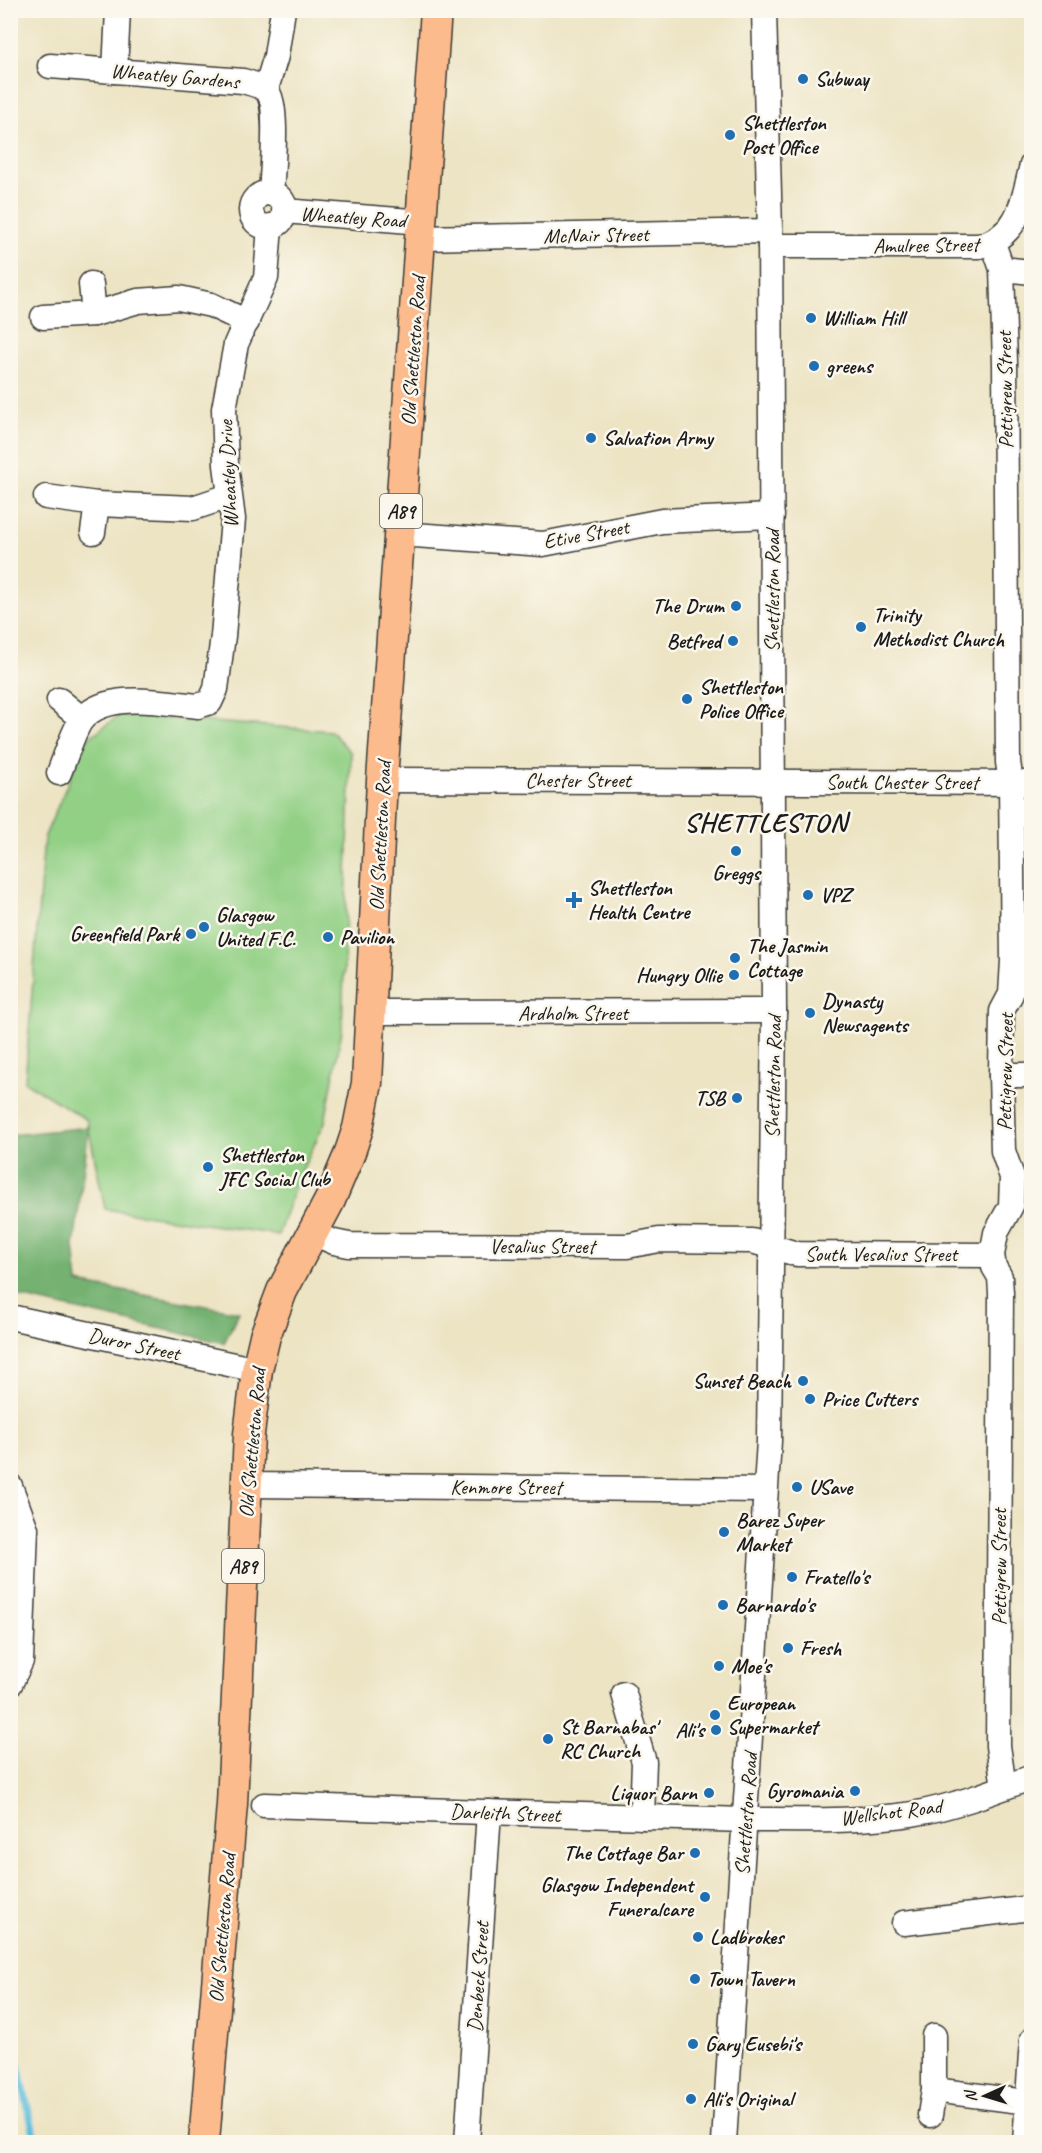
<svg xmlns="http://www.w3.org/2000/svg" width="1042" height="2153" viewBox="0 0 1042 2153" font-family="Caveat,sans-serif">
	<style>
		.green { fill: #92d085; stroke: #577650; stroke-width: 1.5 }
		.forest { fill: #75b272; stroke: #486747; stroke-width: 1.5 }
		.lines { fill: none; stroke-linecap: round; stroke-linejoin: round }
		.stream { stroke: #5fbfdd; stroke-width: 7 }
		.minor-casing { stroke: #3b3a35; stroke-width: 27 }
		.major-casing { stroke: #3b3a35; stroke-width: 33 }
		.minor { stroke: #fff; stroke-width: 24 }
		.major { stroke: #fbbb8d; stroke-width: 30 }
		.poi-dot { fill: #1f6fb2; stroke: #fbf7ec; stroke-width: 2 }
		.labels { text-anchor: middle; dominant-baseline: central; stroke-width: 5; stroke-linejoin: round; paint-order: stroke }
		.shield { fill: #fbf7ec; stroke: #5f5e5a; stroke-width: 1.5 }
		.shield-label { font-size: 20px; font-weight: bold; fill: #1c1c1c }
		.street-label { font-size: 21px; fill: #1c1c1c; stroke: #fbf7ec }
		.poi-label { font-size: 21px; font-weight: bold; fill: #1c1c1c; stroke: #fbf7ec; text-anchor: start }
		.district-label { font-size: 27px; font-weight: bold; letter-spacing: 1.5px; fill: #1c1c1c; stroke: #fbf7ec }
	</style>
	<rect width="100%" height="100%" fill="#fbf7ec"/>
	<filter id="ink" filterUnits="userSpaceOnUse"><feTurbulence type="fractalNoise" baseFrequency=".0167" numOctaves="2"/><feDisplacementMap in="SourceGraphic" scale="12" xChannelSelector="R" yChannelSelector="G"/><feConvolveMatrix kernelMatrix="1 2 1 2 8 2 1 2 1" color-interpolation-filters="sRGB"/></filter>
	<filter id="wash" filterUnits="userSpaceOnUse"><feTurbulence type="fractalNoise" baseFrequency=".008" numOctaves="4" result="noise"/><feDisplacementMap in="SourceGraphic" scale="24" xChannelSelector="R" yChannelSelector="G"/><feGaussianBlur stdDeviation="1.35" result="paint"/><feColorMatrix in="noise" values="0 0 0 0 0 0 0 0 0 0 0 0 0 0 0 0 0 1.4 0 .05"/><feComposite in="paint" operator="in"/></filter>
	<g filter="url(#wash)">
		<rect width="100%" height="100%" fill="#ede4c4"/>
		<!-- green -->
		<path class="green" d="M120 715 331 731 351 753 342 1030 325 1122 297 1181 278 1235 105 1209 87 1120 25 1082 44 838 87 739Z"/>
		<!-- forest -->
		<path class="forest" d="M89 1127 74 1246 78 1283 239 1312 224 1343 11 1295V1135Z"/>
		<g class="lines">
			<!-- stream -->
			<path class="stream" d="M10 2031 36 2142"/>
		</g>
	</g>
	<g filter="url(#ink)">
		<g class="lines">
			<!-- minor casing -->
			<g class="minor-casing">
				<g id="minor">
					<path d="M50 66 243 81C249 83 259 85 265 89 280 100 272 173 271 194"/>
					<path d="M115 71 118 10"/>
					<path d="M266 89 276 56 283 10"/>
					<circle cx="268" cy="210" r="17"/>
					<path d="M284 211 423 222"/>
					<path d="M422 238 770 231"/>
					<path d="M993 243 1002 269 1005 363 1008 762 1011 783 1013 961 1011 994 1002 1011 1001 1075 1003 1151 1012 1177 1011 1206 996 1233 992 1255 994 1267 1000 1277 1001 1293 998 1746 1004 1787"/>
					<path d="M770 246H979C1020 236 1023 200 1032 165"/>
					<path d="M1002 269 1032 272"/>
					<path d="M91 284 94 314"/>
					<path d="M43 317 94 314 138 301 179 298 211 305 247 322"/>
					<path d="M46 497 97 504 193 508 229 496"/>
					<path d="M93 532 97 504"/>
					<path d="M400 534 543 544 662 521 772 516"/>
					<path d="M59 700 82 719"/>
					<path d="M59 773C64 761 75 726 83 718 109 690 164 703 198 706L210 702 216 689 223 636 233 519 226 465 224 409 236 344 266 278 270 226"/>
					<path d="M382 780 1032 783"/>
					<path d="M371 1012 774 1011"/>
					<path d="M1001 1075H1032"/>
					<path d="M313 1233 334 1242 349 1245 627 1246 659 1240 752 1241 797 1254 992 1255"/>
					<path d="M10 1317 257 1370"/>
					<path d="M246 1485 765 1490"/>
					<path d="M10 1486 26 1529 21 1661 10 1684"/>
					<path d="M624 1694 644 1762 642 1817"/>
					<path d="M264 1805 745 1820C801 1820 858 1822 912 1814 953 1807 993 1792 1032 1777"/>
					<path d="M904 1923 1032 1908"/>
					<path d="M934 2090 1027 2102"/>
					<path d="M930 2115 934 2090V2036"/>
					<path d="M467 2142 489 1812"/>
					<path d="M724 2142 769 1441 774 1011 770 231 764 10"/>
					<path d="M1025 2142 1032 2040"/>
				</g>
			</g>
			<!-- major casing -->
			<g class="major-casing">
				<path id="major" d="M204 2142 232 1804 249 1434 257 1370 265 1336 282 1291 330 1200 349 1155 358 1128 367 1083 382 780 436 10"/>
			</g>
			<!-- minor -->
			<use href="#minor" class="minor"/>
			<!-- major -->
			<use href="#major" class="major"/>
		</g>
	</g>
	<!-- markers -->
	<g class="poi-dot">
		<circle cx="803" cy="79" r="6"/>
		<circle cx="730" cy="135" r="6"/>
		<circle cx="811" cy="318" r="6"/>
		<circle cx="814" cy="366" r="6"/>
		<circle cx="591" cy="438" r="6"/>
		<circle cx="736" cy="606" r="6"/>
		<circle cx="861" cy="627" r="6"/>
		<circle cx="733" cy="641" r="6"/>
		<circle cx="687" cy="699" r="6"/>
		<circle cx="736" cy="851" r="6"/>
		<circle cx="808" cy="895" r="6"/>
		<path d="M571 891h6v6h6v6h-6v6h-6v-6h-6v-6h6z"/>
		<circle cx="204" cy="927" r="6"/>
		<circle cx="191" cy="934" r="6"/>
		<circle cx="328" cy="937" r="6"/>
		<circle cx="735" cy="958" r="6"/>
		<circle cx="734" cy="975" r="6"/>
		<circle cx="810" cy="1013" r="6"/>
		<circle cx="737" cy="1098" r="6"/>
		<circle cx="208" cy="1167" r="6"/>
		<circle cx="803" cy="1381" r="6"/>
		<circle cx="810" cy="1399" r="6"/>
		<circle cx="797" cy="1487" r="6"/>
		<circle cx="724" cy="1532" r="6"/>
		<circle cx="792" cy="1577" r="6"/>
		<circle cx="723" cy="1605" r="6"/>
		<circle cx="788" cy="1648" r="6"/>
		<circle cx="719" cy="1666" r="6"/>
		<circle cx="715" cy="1715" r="6"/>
		<circle cx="716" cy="1730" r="6"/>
		<circle cx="548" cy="1739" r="6"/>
		<circle cx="855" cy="1791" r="6"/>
		<circle cx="709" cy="1793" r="6"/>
		<circle cx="695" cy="1853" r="6"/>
		<circle cx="705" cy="1897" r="6"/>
		<circle cx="698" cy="1937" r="6"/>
		<circle cx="695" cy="1979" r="6"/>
		<circle cx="693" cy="2044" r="6"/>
		<circle cx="691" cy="2099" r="6"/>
	</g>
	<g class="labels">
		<!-- shield labels -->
		<g class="shield">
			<rect x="380" y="494" width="42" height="34" rx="4.5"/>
			<rect x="222" y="1549" width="42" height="34" rx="4.5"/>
		</g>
		<g class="shield-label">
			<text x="401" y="511">A89</text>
			<text x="243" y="1566">A89</text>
		</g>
		<!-- street labels -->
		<g class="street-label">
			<text transform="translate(175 76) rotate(5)">Wheatley Gardens</text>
			<text transform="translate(353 217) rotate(4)">Wheatley Road</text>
			<text transform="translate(596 235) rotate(-1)">McNair Street</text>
			<text transform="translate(926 245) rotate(-1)">Amulree Street</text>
			<text transform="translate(413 351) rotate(-86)">Old Shettleston Road</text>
			<text transform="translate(1005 390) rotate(-91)">Pettigrew Street</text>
			<text transform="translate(228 474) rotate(-93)">Wheatley Drive</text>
			<text transform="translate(586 534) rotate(-10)">Etive Street</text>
			<text transform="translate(772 591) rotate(-90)">Shettleston Road</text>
			<text x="578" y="780">Chester Street</text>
			<text x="902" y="782">South Chester Street</text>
			<text transform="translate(380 836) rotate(-87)">Old Shettleston Road</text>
			<text x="573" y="1013">Ardholm Street</text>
			<text transform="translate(1005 1072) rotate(-89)">Pettigrew Street</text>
			<text transform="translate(773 1077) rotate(-89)">Shettleston Road</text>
			<text x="542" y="1246">Vesalius Street</text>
			<text x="881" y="1254">South Vesalius Street</text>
			<text transform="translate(134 1344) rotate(12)">Duror Street</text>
			<text transform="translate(252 1443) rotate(-85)">Old Shettleston Road</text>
			<text x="506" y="1487">Kenmore Street</text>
			<text transform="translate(999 1567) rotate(-90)">Pettigrew Street</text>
			<text transform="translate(891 1812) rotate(-7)">Wellshot Road</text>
			<text transform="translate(505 1813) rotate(2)">Darleith Street</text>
			<text transform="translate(746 1814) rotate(-86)">Shettleston Road</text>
			<text transform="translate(222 1928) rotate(-85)">Old Shettleston Road</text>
			<text transform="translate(478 1977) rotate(-86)">Denbeck Street</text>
		</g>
		<!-- poi labels -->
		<g class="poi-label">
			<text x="815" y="79">Subway</text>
			<text x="742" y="123">Shettleston<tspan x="742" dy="24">Post Office</tspan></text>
			<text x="823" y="318">William Hill</text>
			<text x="826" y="366">greens</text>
			<text x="603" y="438">Salvation Army</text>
			<text x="724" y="606" text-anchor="end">The Drum</text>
			<text x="873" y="615">Trinity<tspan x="873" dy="24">Methodist Church</tspan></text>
			<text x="721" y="641" text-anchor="end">Betfred</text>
			<text x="699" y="687">Shettleston<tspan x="699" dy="24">Police Office</tspan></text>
			<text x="736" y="873" text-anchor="middle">Greggs</text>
			<text x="588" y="888">Shettleston<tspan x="588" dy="24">Health Centre</tspan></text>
			<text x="820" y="895">VPZ</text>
			<text x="216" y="915">Glasgow<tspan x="216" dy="24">United F.C.</tspan></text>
			<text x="179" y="934" text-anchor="end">Greenfield Park</text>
			<text x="340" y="937">Pavilion</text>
			<text x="747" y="946">The Jasmin<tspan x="747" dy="24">Cottage</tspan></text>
			<text x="722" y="975" text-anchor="end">Hungry Ollie</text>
			<text x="822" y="1001">Dynasty<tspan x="822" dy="24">Newsagents</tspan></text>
			<text x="725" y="1098" text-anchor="end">TSB</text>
			<text x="220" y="1155">Shettleston<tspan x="220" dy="24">JFC Social Club</tspan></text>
			<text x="791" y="1381" text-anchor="end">Sunset Beach</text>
			<text x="822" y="1399">Price Cutters</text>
			<text x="809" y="1487">USave</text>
			<text x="736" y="1520">Barez Super<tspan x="736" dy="24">Market</tspan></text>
			<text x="804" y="1577">Fratello's</text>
			<text x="735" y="1605">Barnardo's</text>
			<text x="800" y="1648">Fresh</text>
			<text x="731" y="1666">Moe's</text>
			<text x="727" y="1703">European<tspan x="727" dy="24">Supermarket</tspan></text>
			<text x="560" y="1727">St Barnabas'<tspan x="560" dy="24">RC Church</tspan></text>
			<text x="704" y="1730" text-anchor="end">Ali's</text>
			<text x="843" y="1791" text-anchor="end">Gyromania</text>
			<text x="697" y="1793" text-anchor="end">Liquor Barn</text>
			<text x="683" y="1853" text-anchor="end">The Cottage Bar</text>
			<text x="693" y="1885" text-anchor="end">Glasgow Independent<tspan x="693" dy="24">Funeralcare</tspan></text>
			<text x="710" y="1937">Ladbrokes</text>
			<text x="707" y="1979">Town Tavern</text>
			<text x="705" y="2044">Gary Eusebi's</text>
			<text x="703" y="2099">Ali's Original</text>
		</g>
		<!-- district labels -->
		<g class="district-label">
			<text x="766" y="822">SHETTLESTON</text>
		</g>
	</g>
	<!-- margin -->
	<rect width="1042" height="2153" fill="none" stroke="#fbf7ec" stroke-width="36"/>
	<!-- north arrow -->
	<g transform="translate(985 2096) rotate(266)" stroke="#fbf7ec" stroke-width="4.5" paint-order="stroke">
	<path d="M0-4.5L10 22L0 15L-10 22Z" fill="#1c1c1c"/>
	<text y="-9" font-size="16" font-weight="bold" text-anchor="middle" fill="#1c1c1c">N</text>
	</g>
</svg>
